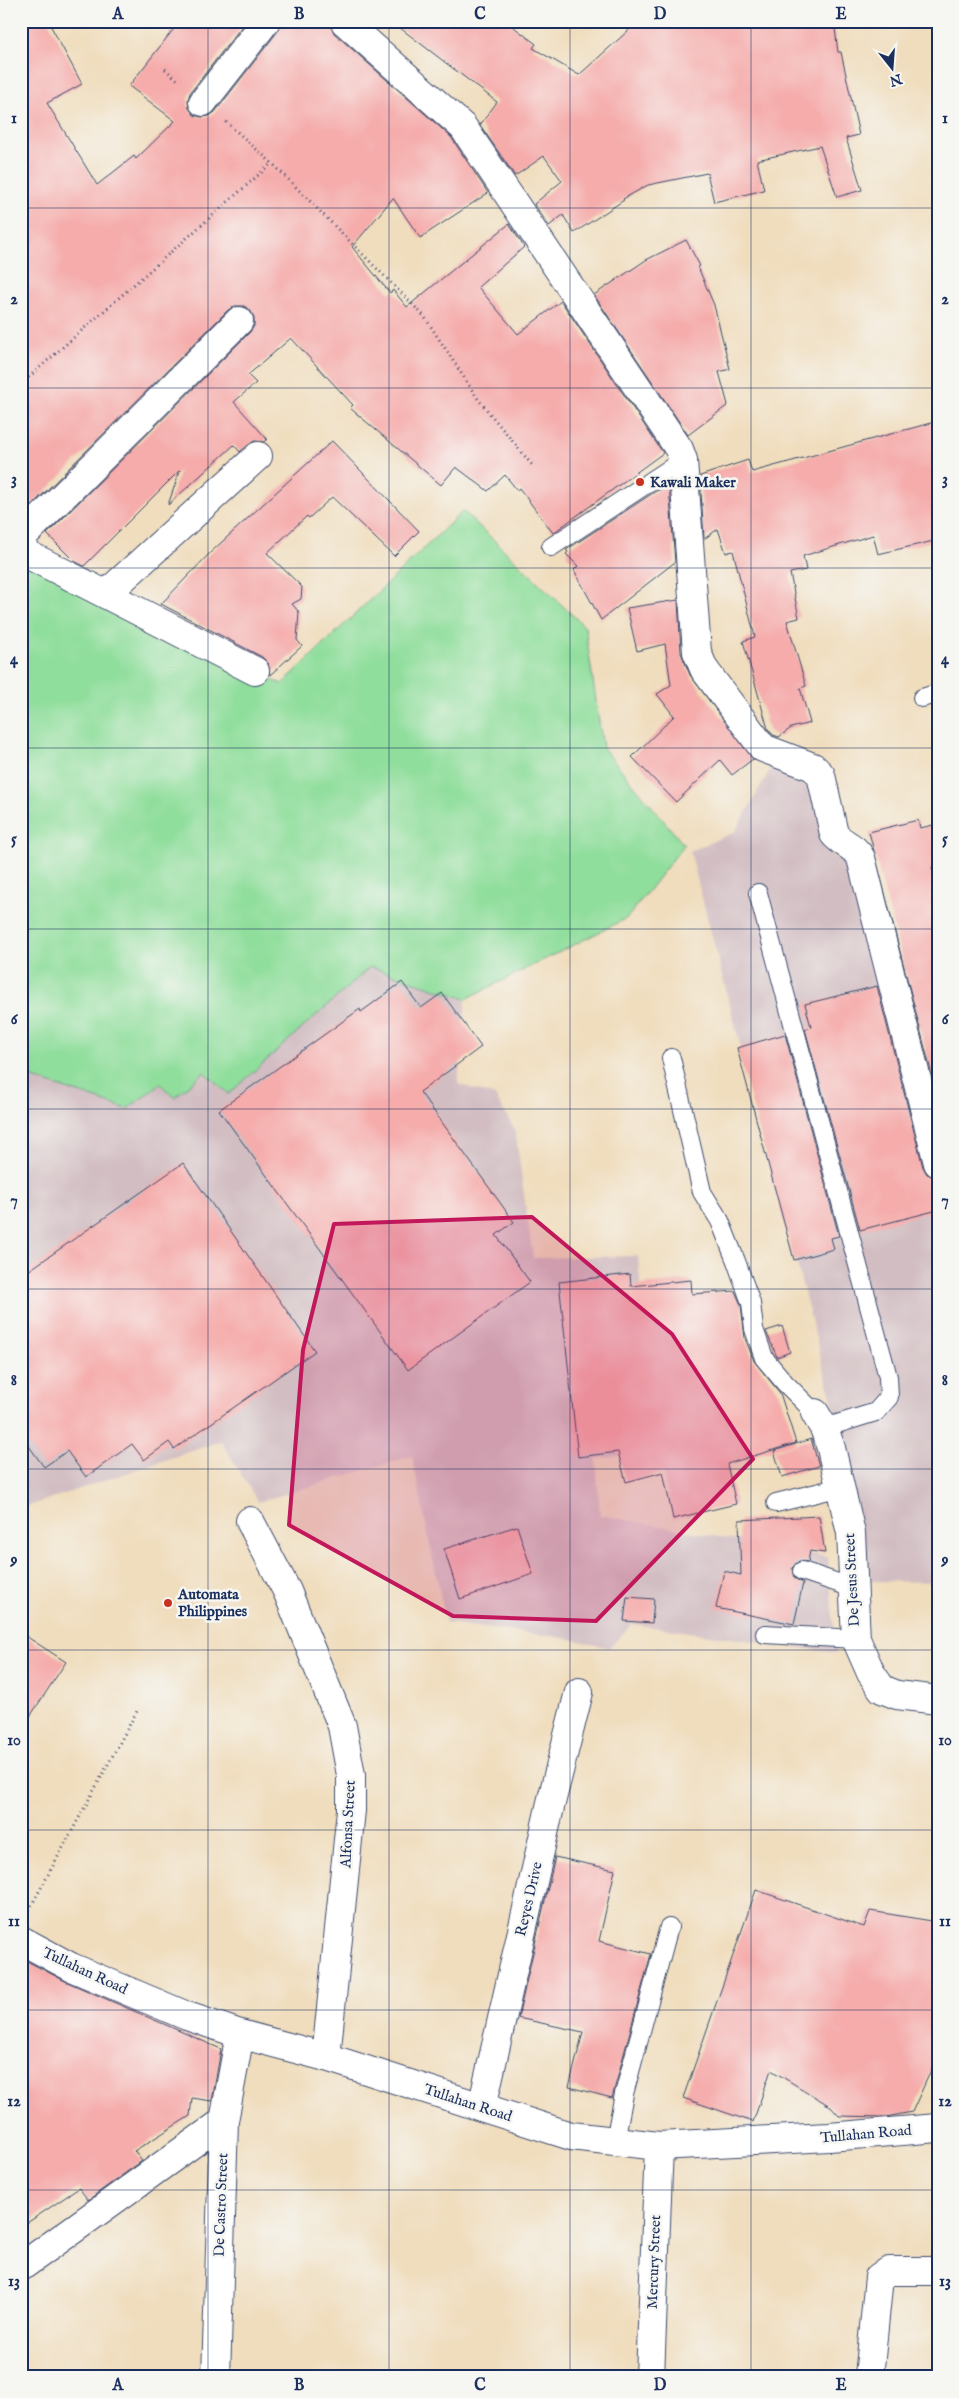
<svg xmlns="http://www.w3.org/2000/svg" width="959" height="2398" viewBox="0 0 959 2398" font-family="'IM FELL English',serif">
	<style>
		.industrial { fill: #d2bec2 }
		.green { fill: #90de9c; stroke: #56867d }
		.building { fill: #f5acab }
		.lines { fill: none; stroke-linecap: round; stroke-linejoin: round }
		.service-casing { stroke: #3b496c; stroke-width: 20 }
		.minor-casing { stroke: #3b496c; stroke-width: 30 }
		.secondary-casing { stroke: #3b496c; stroke-width: 30 }
		.path { stroke: #3b496c; stroke-width: 3; stroke-dasharray: 1 4; stroke-linecap: butt }
		.service { stroke: #fff; stroke-width: 18 }
		.minor { stroke: #fff; stroke-width: 28 }
		.secondary { stroke: #fff; stroke-width: 28 }
		.marked { fill: #c2185b; fill-opacity: 0.2; stroke: #c2185b; stroke-width: 4; stroke-linejoin: round }
		.grid { fill: none; stroke: #1b2f5e; stroke-width: 1; stroke-opacity: 0.55 }
		.poi-dot { fill: #c8321e; stroke: #f6f6f2; stroke-width: 2 }
		.labels { text-anchor: middle; dominant-baseline: central; stroke-width: 5; stroke-linejoin: round; paint-order: stroke }
		.poi-label { font-size: 15px; font-weight: bold; fill: #1b2f5e; stroke: #f6f6f2; text-anchor: start }
		.street-label { font-size: 15px; fill: #1b2f5e; stroke: #f6f6f2 }
		.neatline { fill: none; stroke: #1b2f5e; stroke-width: 2 }
		.grid-label { font-size: 16px; text-anchor: middle; font-weight: bold; fill: #1b2f5e }
	</style>
	<rect width="100%" height="100%" fill="#f6f6f2"/>
	<filter id="ink" filterUnits="userSpaceOnUse"><feTurbulence type="fractalNoise" baseFrequency=".02" numOctaves="2"/><feDisplacementMap in="SourceGraphic" scale="10" xChannelSelector="R" yChannelSelector="G"/><feConvolveMatrix kernelMatrix="1 2 1 2 8 2 1 2 1" color-interpolation-filters="sRGB"/></filter>
	<filter id="wash" filterUnits="userSpaceOnUse"><feTurbulence type="fractalNoise" baseFrequency=".0096" numOctaves="4" result="noise"/><feDisplacementMap in="SourceGraphic" scale="20" xChannelSelector="R" yChannelSelector="G"/><feGaussianBlur stdDeviation="1.12" result="paint"/><feColorMatrix in="noise" values="0 0 0 0 0 0 0 0 0 0 0 0 0 0 0 0 0 1.4 0 .05"/><feComposite in="paint" operator="in"/></filter>
	<g filter="url(#wash)">
		<rect width="100%" height="100%" fill="#f0ddbd"/>
		<!-- industrial -->
		<g class="industrial">
			<path d="M771 768 810 788 832 856 854 865 938 1182V1582L869 1581 851 1474 690 851 735 832Z"/>
			<path d="M370 967 466 999 458 1084 495 1096 515 1130 533 1258 638 1256 653 1451 596 1459 600 1515 828 1557 836 1653 632 1624 609 1648 565 1638 446 1623 412 1456 258 1502 221 1441 26 1507 21 1492V1074L126 1109 160 1084 175 1097 204 1071 229 1094Z"/>
		</g>
		<!-- green -->
		<path class="green" d="M463 511 585 627 603 748 684 845 627 918 466 999 370 967 229 1094 204 1072 175 1097 160 1084 127 1109 21 1074V560L212 655 282 684Z"/>
		<g id="blocks">
			<!-- building -->
			<g class="building">
				<path d="M21 21H48L82 84 47 103 97 185 134 156 136 159 175 121 129 86 180 21H246L190 93 188 100 189 108 194 115 201 117 209 116 215 112 278 31 281 21H329L334 33 451 137 488 193 420 238 393 198 352 247 390 293 393 290 407 307 509 224 524 247 478 287 518 334 561 301 663 453 553 533 519 488 517 490 505 475 488 491 456 467 441 485 350 408 353 405 291 338 248 375 256 383 234 402 267 439 264 442 254 441 240 452 234 445 168 505 180 470 84 566 74 561 47 534 250 332 254 326V317L250 310 244 306H235L228 310 25 512 21 508Z"/>
				<path d="M391 21H506L536 44 533 48 579 75 639 21H682L685 28 731 23 730 21H834L838 52H841L859 135 846 138 862 190 837 197 820 146 757 160 764 190 714 202 707 173 648 185 623 199 624 200 574 233 563 215 549 226 534 204 562 181 544 156 515 176 480 125 497 102Z"/>
				<path d="M686 240 700 266 698 267 714 305 730 369 719 372 728 405 688 435 594 295 646 260Z"/>
				<path d="M938 421V540L878 554 873 535 803 556 806 570 790 573 799 618 787 621 806 686 800 688 810 723 791 728 779 737 773 735 768 729 743 641 755 637 733 551 726 553 718 529 704 539 700 476 748 460 752 472Z"/>
				<path d="M332 441 419 531 394 556 332 497 309 518 307 516 267 553 302 587 301 599 292 604 299 612 297 640 302 646 270 675 268 663 262 657 161 604 211 552Z"/>
				<path d="M669 486 675 562 601 620 574 570 578 566 566 554 568 552 566 550 656 491Z"/>
				<path d="M678 600 681 653 690 675 753 759 732 775 720 760 676 802 632 757 674 716 657 694 671 685 665 644 637 651 627 608Z"/>
				<path d="M918 820 920 828 938 824V866L932 867 938 890V1098L869 832Z"/>
				<path d="M402 982 421 1008 442 993 481 1047 420 1092 514 1222 496 1235 530 1282 408 1370 219 1110 360 1009 361 1012Z"/>
				<path d="M877 986 923 1167 927 1174 938 1178V1210L860 1230 805 1029 811 1027 805 1004Z"/>
				<path d="M785 1034 839 1236 831 1238 834 1249 794 1260 737 1048Z"/>
				<path d="M183 1163 315 1351 174 1449 169 1442 144 1460 132 1444 86 1477 67 1451 44 1467 21 1435V1276Z"/>
				<path d="M630 1274 631 1286 691 1280 692 1294 735 1291 741 1305 745 1338 754 1361 780 1393 796 1443 727 1464 736 1504 673 1519 663 1472 626 1482 618 1452 578 1457 559 1282Z"/>
				<path d="M782 1326 790 1352 777 1357 766 1331Z"/>
				<path d="M811 1439 819 1466 782 1477 774 1451Z"/>
				<path d="M819 1516 825 1553 810 1551 808 1562 799 1561 792 1568 794 1578 803 1583 794 1624 716 1608 724 1571 741 1575 739 1520Z"/>
				<path d="M517 1526 533 1574 460 1599 444 1549Z"/>
				<path d="M627 1597 654 1599 652 1623 624 1621Z"/>
				<path d="M21 1633 66 1662 21 1730Z"/>
				<path d="M555 1857 615 1870 599 1941 651 1954 612 2098 569 2087 583 2032 518 2018Z"/>
				<path d="M756 1890 864 1927 870 1911 938 1922V2055L912 2112 886 2117 839 2116 830 2106 771 2070 753 2122 683 2098Z"/>
				<path d="M21 1958 65 1981 221 2049 212 2101 192 2098 190 2116 134 2151 142 2161 88 2200 79 2188 21 2227Z"/>
			</g>
		</g>
	</g>
	<g filter="url(#ink)">
		<use href="#blocks" fill-opacity="0" stroke="#3b496c" stroke-width="1"/>
		<g class="lines">
			<!-- service casing -->
			<g class="service-casing">
				<g id="service">
					<path d="M551 547 683 460"/>
					<path d="M922 698 938 693"/>
					<path d="M758 893 888 1377 889 1397 876 1412 824 1428"/>
					<path d="M671 1058 702 1192 720 1221 736 1261 751 1303 754 1329 764 1358 785 1383 815 1413"/>
					<path d="M776 1503 841 1487"/>
					<path d="M802 1571 853 1588"/>
					<path d="M765 1634 856 1639"/>
					<path d="M615 2141 624 2094 669 1927"/>
				</g>
			</g>
			<!-- minor casing -->
			<g class="minor-casing">
				<g id="minor">
					<path d="M344 21 463 127 679 449 683 460 697 652 704 669 763 748 813 767 821 775 834 834C842 844 855 846 861 858L938 1163"/>
					<path d="M203 102 266 21"/>
					<path d="M21 538 239 321"/>
					<path d="M21 551 255 671"/>
					<path d="M106 594 258 456"/>
					<path d="M815 1413 824 1428 831 1448 851 1533 856 1639 871 1673 882 1689 897 1695 938 1700"/>
					<path d="M250 1521 287 1591 342 1726 351 1775V1810L326 2057"/>
					<path d="M482 2107 550 1807 579 1692"/>
					<path d="M21 2267 224 2121"/>
					<path d="M216 2377 224 2121 240 2034"/>
					<path d="M650 2377 659 2146"/>
					<path d="M869 2377 879 2277 889 2271H938"/>
				</g>
			</g>
			<!-- secondary casing -->
			<g class="secondary-casing">
				<path id="secondary" d="M21 1940 71 1967 187 2016 240 2034 326 2057 571 2136 659 2146 829 2137 938 2128"/>
			</g>
			<!-- path -->
			<g class="path">
				<path d="M165 69 180 82"/>
				<path d="M226 122 272 163 424 316 478 399 532 465"/>
				<path d="M21 384 272 163"/>
				<path d="M29 1910 137 1711"/>
			</g>
			<!-- service -->
			<use href="#service" class="service"/>
			<!-- minor -->
			<use href="#minor" class="minor"/>
			<!-- secondary -->
			<use href="#secondary" class="secondary"/>
		</g>
	</g>
	<!-- marked area -->
	<path class="marked" d="M532 1217 672 1334 753 1459 596 1621 453 1616 289 1525 303 1350 334 1224Z"/>
	<!-- grid -->
	<path class="grid" d="M208 21V2377M389 21V2377M570 21V2377M751 21V2377M21 208H938M21 388H938M21 568H938M21 748H938M21 929H938M21 1109H938M21 1289H938M21 1469H938M21 1650H938M21 1830H938M21 2010H938M21 2190H938"/>
	<!-- markers -->
	<g class="poi-dot">
		<circle cx="640" cy="482" r="5"/>
		<circle cx="168" cy="1603" r="5"/>
	</g>
	<g class="labels">
		<!-- poi labels -->
		<g class="poi-label">
			<text x="650" y="482">Kawali Maker</text>
			<text x="178" y="1594">Automata<tspan x="178" dy="17">Philippines</tspan></text>
		</g>
		<!-- street labels -->
		<g class="street-label">
			<text transform="translate(852 1580) rotate(-93)">De Jesus Street</text>
			<text transform="translate(348 1824) rotate(-87)">Alfonsa Street</text>
			<text transform="translate(529 1899) rotate(-77)">Reyes Drive</text>
			<text transform="translate(85 1971) rotate(25)">Tullahan Road</text>
			<text transform="translate(468 2103) rotate(18)">Tullahan Road</text>
			<text transform="translate(866 2134) rotate(-5)">Tullahan Road</text>
			<text transform="translate(221 2205) rotate(-88)">De Castro Street</text>
			<text transform="translate(654 2262) rotate(-88)">Mercury Street</text>
		</g>
	</g>
	<!-- margin -->
	<rect width="959" height="2398" fill="none" stroke="#f6f6f2" stroke-width="55"/>
	<!-- north arrow -->
	<g transform="translate(892 68) rotate(163)" stroke="#f6f6f2" stroke-width="4" paint-order="stroke">
	<path d="M0-4L9 19L0 12L-9 19Z" fill="#1b2f5e"/>
	<text y="-8" font-size="14" font-weight="bold" text-anchor="middle" fill="#1b2f5e">N</text>
	</g>
	<rect x="28" y="28" width="904" height="2342" class="neatline"/>
	<g class="grid-label">
		<text x="118" y="19">A</text>
		<text x="299" y="19">B</text>
		<text x="480" y="19">C</text>
		<text x="660" y="19">D</text>
		<text x="841" y="19">E</text>
		<text x="14" y="123">1</text>
		<text x="945" y="123">1</text>
		<text x="14" y="304">2</text>
		<text x="945" y="304">2</text>
		<text x="14" y="484">3</text>
		<text x="945" y="484">3</text>
		<text x="14" y="664">4</text>
		<text x="945" y="664">4</text>
		<text x="14" y="844">5</text>
		<text x="945" y="844">5</text>
		<text x="14" y="1024">6</text>
		<text x="945" y="1024">6</text>
		<text x="14" y="1205">7</text>
		<text x="945" y="1205">7</text>
		<text x="14" y="1385">8</text>
		<text x="945" y="1385">8</text>
		<text x="14" y="1565">9</text>
		<text x="945" y="1565">9</text>
		<text x="14" y="1745">10</text>
		<text x="945" y="1745">10</text>
		<text x="14" y="1926">11</text>
		<text x="945" y="1926">11</text>
		<text x="14" y="2106">12</text>
		<text x="945" y="2106">12</text>
		<text x="14" y="2286">13</text>
		<text x="945" y="2286">13</text>
		<text x="118" y="2390">A</text>
		<text x="299" y="2390">B</text>
		<text x="480" y="2390">C</text>
		<text x="660" y="2390">D</text>
		<text x="841" y="2390">E</text>
	</g>
</svg>
